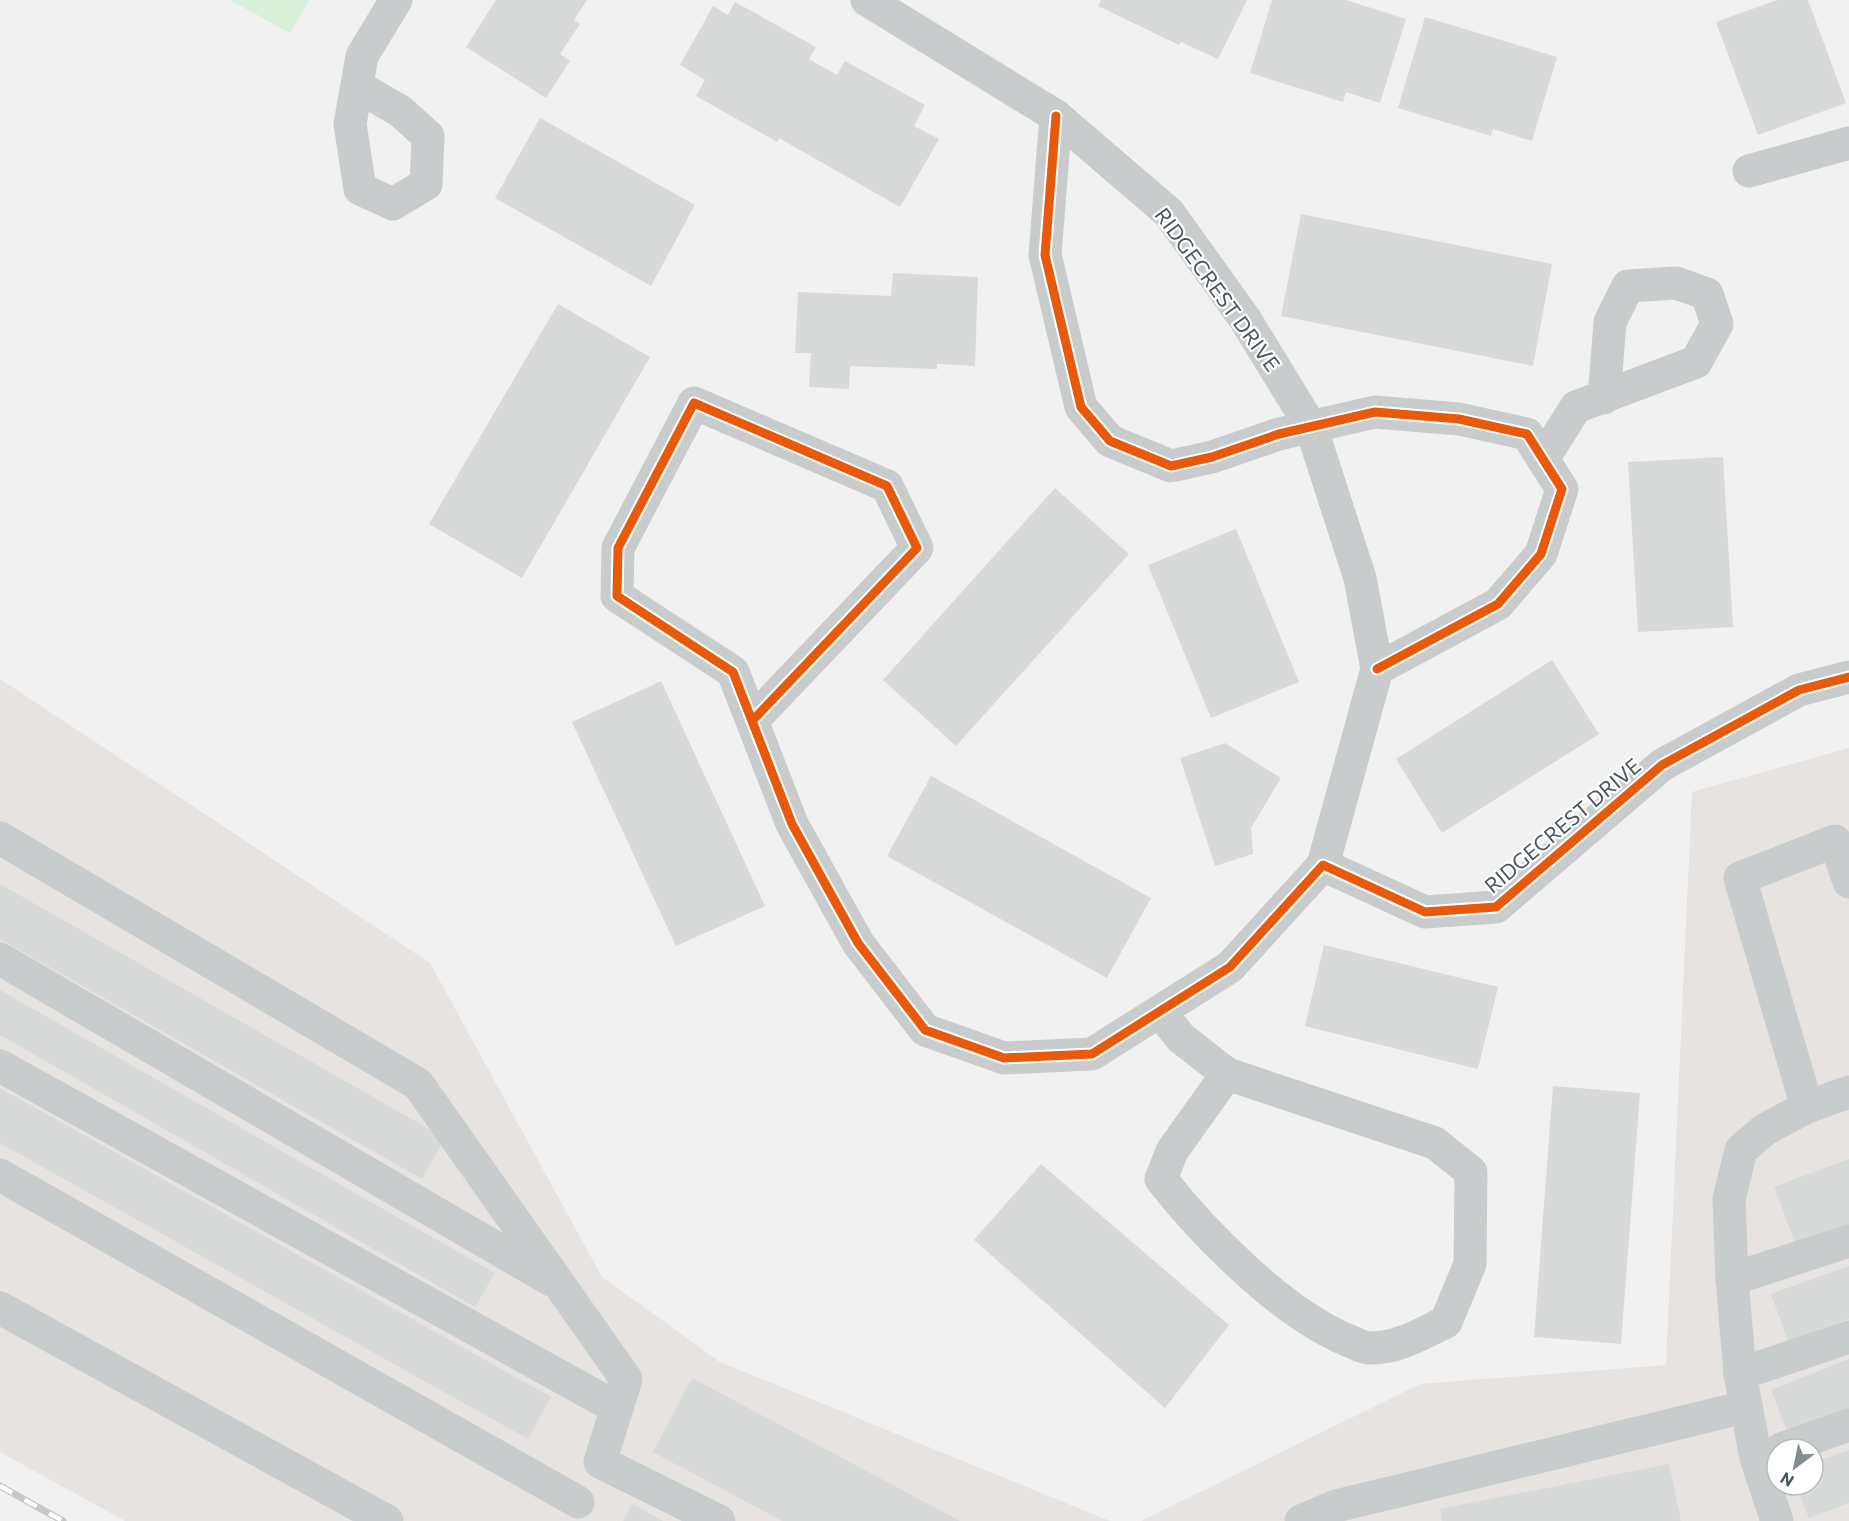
<svg xmlns="http://www.w3.org/2000/svg" width="1849" height="1521" viewBox="0 0 1849 1521" font-family="Commissioner,sans-serif">
	<style>
		.commercial { fill: #e6e3e0; fill-rule: evenodd }
		.green { fill: #d8efda }
		.building { fill: #d8d9d9 }
		.lines { fill: none; stroke-linecap: round; stroke-linejoin: round }
		.minor { stroke: #c9cccd; stroke-width: 33 }
		.rail-casing { stroke: #c5c7c8; stroke-width: 7 }
		.rail { stroke: #fff; stroke-width: 4.5; stroke-dasharray: 14; stroke-linecap: butt }
		.cycleway-casing { stroke: #fff; stroke-width: 13 }
		.cycleway { stroke: #e8590c; stroke-width: 9 }
		.labels { text-anchor: middle; dominant-baseline: central; stroke-width: 4.5; stroke-linejoin: round; paint-order: stroke }
		.street-label { font-size: 21px; fill: #49585d; stroke: #fff }
	</style>
	<rect width="100%" height="100%" fill="#f2f1f1"/>
	<!-- commercial -->
	<g class="commercial">
		<path d="M0 679 430 963 602 1277 720 1362 1110 1521H125L0 1452Z"/>
		<path d="M1849 748V1521H1141L1420 1384 1666 1365 1692 792ZM1777 1449H1813V1485H1777Z"/>
	</g>
	<!-- green -->
	<path class="green" d="M230 0H309L290 33Z"/>
	<!-- building -->
	<g class="building">
		<path d="M496 0H587L574 20 580 24 560 54 570 61 546 98 466 47Z"/>
		<path d="M1101 0H1247L1218 59 1181 42 1179 45 1098 6Z"/>
		<path d="M1272 0H1346L1406 19 1380 103 1346 92 1343 102 1250 73Z"/>
		<path d="M1777 0H1808L1846 103 1758 135 1716 22Z"/>
		<path d="M735 2 816 47 809 59 837 75 845 61 925 105 914 126 939 139 900 207 779 138 777 142 696 96 705 80 680 65 713 6 728 15Z"/>
		<path d="M1425 17 1557 57 1532 141 1493 129 1491 136 1398 108Z"/>
		<path d="M540 118 695 205 651 286 495 198Z"/>
		<path d="M1301 214 1552 264 1533 366 1281 316Z"/>
		<path d="M893 273 978 277 975 366 937 364V369L850 366 849 389 809 387 811 353H795L798 292 891 296Z"/>
		<path d="M558 304 650 357 522 578 429 524Z"/>
		<path d="M1723 457 1733 627 1638 632 1628 462Z"/>
		<path d="M1055 488 1129 554 956 746 883 680Z"/>
		<path d="M1236 529 1299 682 1211 718 1148 565Z"/>
		<path d="M1552 660 1599 734 1442 833 1396 759Z"/>
		<path d="M661 681 765 906 676 946 572 722Z"/>
		<path d="M1225 743 1281 778 1251 828 1253 854 1215 866 1180 758Z"/>
		<path d="M931 776 1151 898 1107 978 887 856Z"/>
		<path d="M0 884 445 1138 422 1179 0 939Z"/>
		<path d="M1324 945 1498 987 1478 1069 1305 1026Z"/>
		<path d="M0 990 495 1273 475 1307 0 1035Z"/>
		<path d="M1553 1086 1640 1093 1621 1344 1534 1337Z"/>
		<path d="M0 1088 551 1397 528 1439 0 1143Z"/>
		<path d="M1849 1159V1229L1797 1248 1774 1187Z"/>
		<path d="M1041 1164 1229 1325 1165 1408 974 1240Z"/>
		<path d="M1849 1266V1319L1788 1341 1771 1294Z"/>
		<path d="M1849 1359V1412L1789 1436 1771 1390Z"/>
		<path d="M692 1378 960 1521H782L653 1452Z"/>
		<path d="M1849 1450V1503L1809 1518 1796 1485H1813V1463Z"/>
		<path d="M1669 1464 1681 1521H1442L1440 1509Z"/>
		<path d="M632 1504 663 1521H623Z"/>
	</g>
	<g class="lines">
		<!-- minor -->
		<g class="minor">
			<path d="M867 0 1056 116 1169 213 1245 319 1311 427 1360 578 1377 669 1323 865"/>
			<path d="M357 86 400 111 428 136 426 184 393 204 360 189 350 124 362 56 396 0"/>
			<path d="M1056 116 1045 255 1081 407 1110 441 1171 466 1212 457 1279 434 1375 412 1459 419 1527 434 1562 489 1541 554 1498 604 1377 669"/>
			<path d="M1749 171 1849 143"/>
			<path d="M1543 459 1576 407 1696 362 1717 324 1707 294 1676 283 1628 286 1610 322 1604 398"/>
			<path d="M752 721 917 548 887 486 694 403 618 548 617 596 733 672 792 824 858 943 925 1030 1004 1058 1092 1054 1230 967 1323 865 1425 912 1496 907 1662 765 1799 690 1849 677"/>
			<path d="M0 838 418 1084 626 1379 600 1462 719 1521"/>
			<path d="M1849 882 1835 841 1740 878 1807 1107 1849 1092"/>
			<path d="M0 959 551 1280"/>
			<path d="M1160 1012 1181 1038 1227 1074 1435 1143 1471 1172 1470 1264 1446 1322C1421 1334 1397 1349 1368 1348 1361 1347 1353 1342 1347 1340 1282 1313 1204 1234 1161 1179L1172 1151 1227 1074"/>
			<path d="M0 1066 617 1408"/>
			<path d="M0 1175 578 1502"/>
			<path d="M1732 1279 1849 1241"/>
			<path d="M0 1308 387 1521"/>
			<path d="M1740 1374 1849 1337"/>
			<path d="M1781 1449 1849 1425"/>
			<path d="M1301 1521 1336 1506 1745 1407"/>
			<path d="M1777 1521 1756 1458 1740 1374 1732 1279 1729 1199 1741 1150 1764 1130 1807 1107"/>
		</g>
		<!-- rail casing -->
		<g class="rail-casing">
			<path id="rail" d="M0 1486 63 1521"/>
		</g>
		<!-- rail -->
		<use href="#rail" class="rail"/>
		<!-- cycleway casing -->
		<g class="cycleway-casing">
			<g id="cycleway">
				<path d="M1056 116 1045 255 1081 407 1110 441 1171 466 1212 457 1279 434 1375 412 1459 419 1527 434 1562 489 1541 554 1498 604 1377 669"/>
				<path d="M752 721 917 548 887 486 694 403 618 548 617 596 733 672 792 824 858 943 925 1030 1004 1058 1092 1054 1230 967 1323 865 1425 912 1496 907 1662 765 1799 690 1849 677"/>
			</g>
		</g>
		<!-- cycleway -->
		<use href="#cycleway" class="cycleway"/>
	</g>
	<g class="labels">
		<!-- street labels -->
		<g class="street-label">
			<text transform="translate(1218 289) rotate(54)">RIDGECREST DRIVE</text>
			<text transform="translate(1562 825) rotate(-40)">RIDGECREST DRIVE</text>
		</g>
	</g>
	<!-- north arrow -->
	<g transform="translate(1795 1467) rotate(212)"><circle r="28" fill="#ffffff" stroke="#b6bcbe" stroke-width="1.5"/>
	<path d="M0-4.5L10 22L0 15L-10 22Z" fill="#848e91"/>
	<text y="-9" font-size="16" font-weight="bold" text-anchor="middle" fill="#49585d">N</text>
	</g>
</svg>
